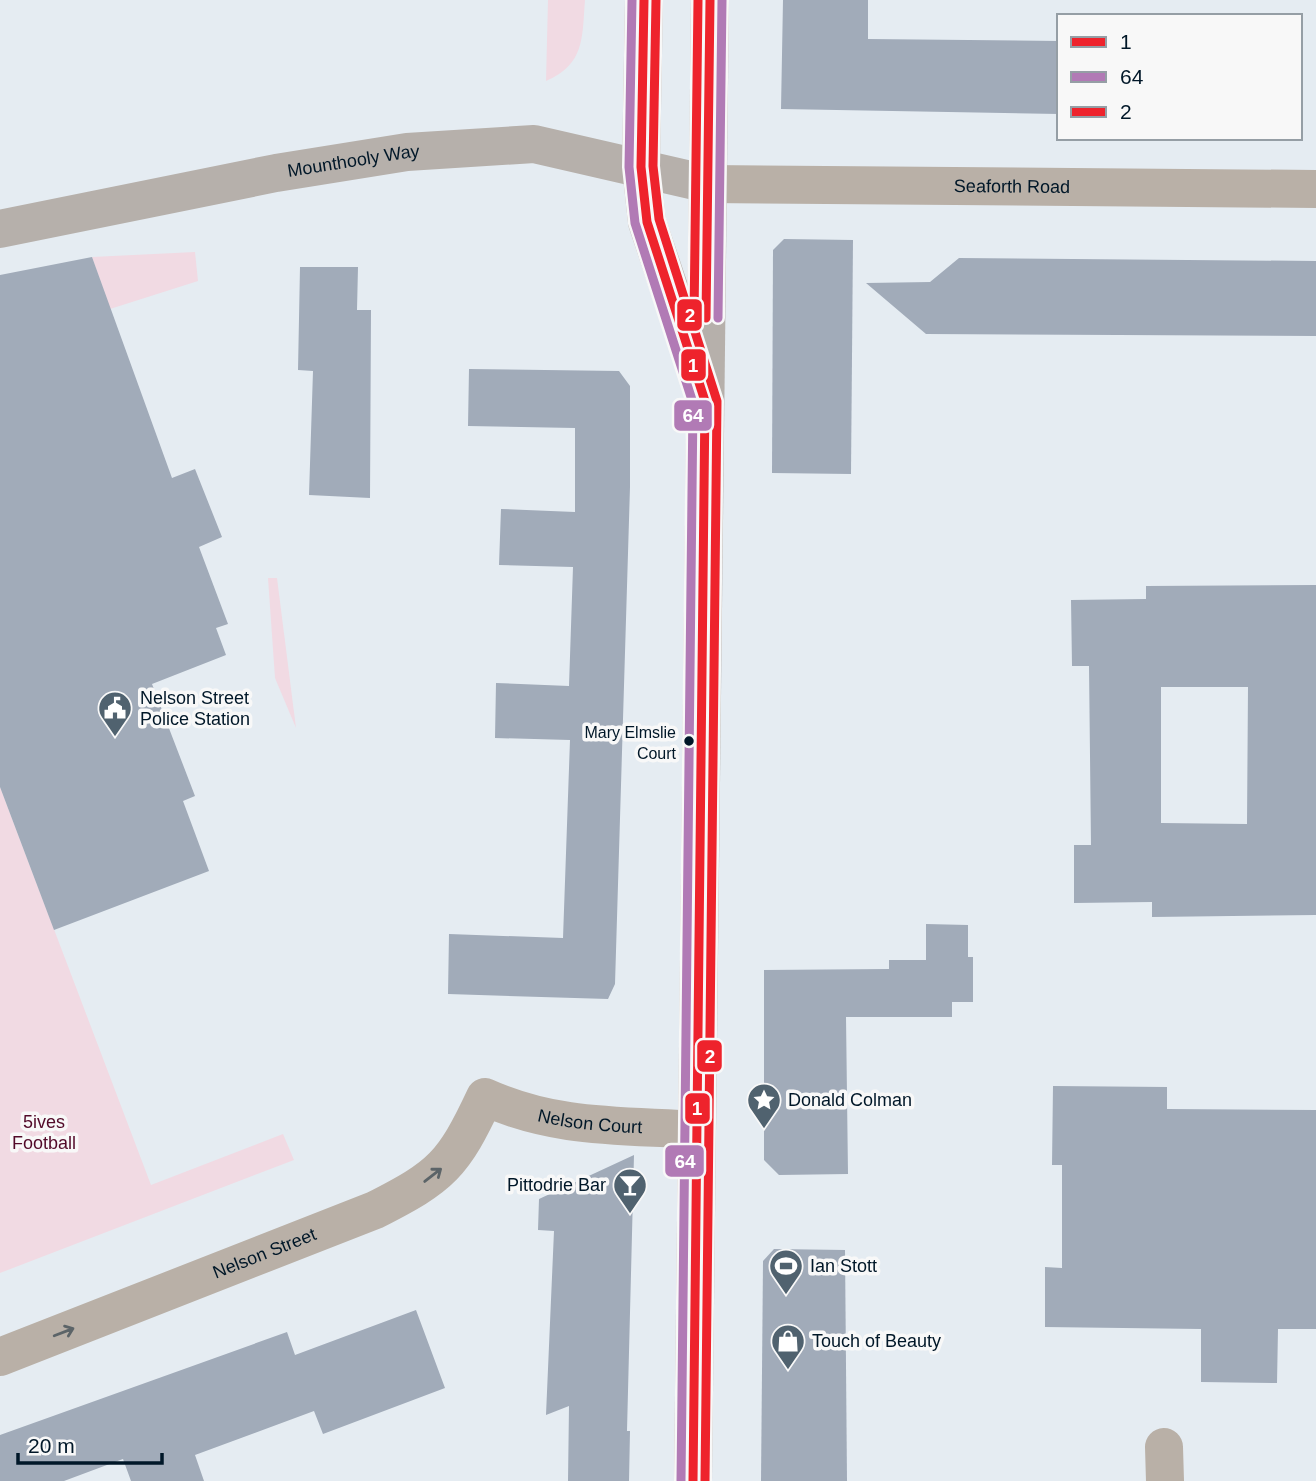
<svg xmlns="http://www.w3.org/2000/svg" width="1316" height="1481" viewBox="0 0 1316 1481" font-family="Helvetica,sans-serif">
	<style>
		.green { fill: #f1dae3 }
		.building { fill: #a1abb9; fill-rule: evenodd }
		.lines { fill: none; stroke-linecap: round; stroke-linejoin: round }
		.minor { stroke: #b9b0a7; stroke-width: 38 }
		.major { stroke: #b6b0ab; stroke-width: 38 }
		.bus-1-casing { stroke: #f8f8f8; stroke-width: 14 }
		.bus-2-casing { stroke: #f8f8f8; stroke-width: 14 }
		.bus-3-casing { stroke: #f8f8f8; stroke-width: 14 }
		.bus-1 { stroke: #ee232c; stroke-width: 9 }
		.bus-2 { stroke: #b17ab5; stroke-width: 9 }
		.bus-3 { stroke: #ee232c; stroke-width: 9 }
		.oneway { stroke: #5c6468 }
		.bus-dot { fill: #001728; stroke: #f8f8f8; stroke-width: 2.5 }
		.labels { text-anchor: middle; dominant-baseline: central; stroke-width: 7; stroke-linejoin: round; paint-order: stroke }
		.bus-label { font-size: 16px; fill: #001728; stroke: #f8f8f8; text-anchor: end }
		.street-label { font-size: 18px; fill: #001728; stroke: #f8f8f8 }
		.poi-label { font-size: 18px; fill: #001728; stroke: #f8f8f8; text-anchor: start }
		.park-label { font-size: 18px; fill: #520a29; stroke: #f8f8f8 }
		.line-badge { stroke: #f8f8f8; stroke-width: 2.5 }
		.badge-label { font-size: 19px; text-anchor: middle; font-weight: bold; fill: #fff }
	</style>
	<rect width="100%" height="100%" fill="#e5ecf2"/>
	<!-- green -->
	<g class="green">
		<path d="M548 0H585C582 38 585 64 546 81Z"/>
		<path d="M195 252 198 281 110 309 92 257Z"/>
		<path d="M268 578H277L296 728 275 678Z"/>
		<path d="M0 787 151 1185 283 1134 294 1160 0 1273Z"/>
	</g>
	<!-- building -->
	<g class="building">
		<path d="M783 0H868V39L1059 41V114L781 109Z"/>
		<path d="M784 239 853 240 851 474 772 473 773 250Z"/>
		<path d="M92 257 172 478 195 469 222 537 199 547 228 624 216 628 226 655 152 684 195 796 183 801 209 871 54 930 0 787V275Z"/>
		<path d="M959 258 1316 261V336L926 334 866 283 930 282Z"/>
		<path d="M300 267H358L357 310H371L370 498 309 495 313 371 298 370Z"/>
		<path d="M469 369 619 371 630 386V487L615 984 608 999 448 994 449 934 563 938 570 740 495 738 496 683 569 686 573 567 499 565 501 509 575 512V428L468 426Z"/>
		<path d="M1316 585V915L1152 917V902L1074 903V845H1091L1089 666H1072L1071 600 1146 599V586ZM1161 687H1248L1247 824 1161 823Z"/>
		<path d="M926 924 968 925V957H973V1002H952V1017H846L848 1174 779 1175 764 1160V970L889 969V960H926Z"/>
		<path d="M1053 1086 1167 1087V1109L1316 1110V1329H1278L1277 1383 1201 1382V1329L1045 1327V1267L1062 1268V1165H1052Z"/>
		<path d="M634 1155 627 1431H630L629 1481H568L569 1406 546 1415 554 1231 538 1230 539 1199Z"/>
		<path d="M774 1249 845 1250 847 1481H761L763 1261Z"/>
		<path d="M416 1310 445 1388 323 1434 314 1411 195 1455 204 1481H131L123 1459 64 1481H0V1435L287 1332 295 1355Z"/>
	</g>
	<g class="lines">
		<!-- minor -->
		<g class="minor">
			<path id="s1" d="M708 184 1316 189"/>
			<path id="s2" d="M0 1357 375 1210C442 1176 453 1165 485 1097 556 1129 620 1125 697 1130"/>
			<path d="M1164 1447 1165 1481"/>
		</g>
		<!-- major -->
		<g class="major">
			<path d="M644 0 641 167 647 222 695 365"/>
			<path id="s3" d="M0 229 276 173 407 152 534 144 708 184"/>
			<path d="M693 1481 710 0"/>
		</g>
		<!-- bus-1 casing -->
		<g class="bus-1-casing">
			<g id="bus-1">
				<path d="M644 0 641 167 647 222 705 401 693 1481"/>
				<path d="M706 318 710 0"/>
			</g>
		</g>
		<!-- bus-2 casing -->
		<g class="bus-2-casing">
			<g id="bus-2">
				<path d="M632 0 629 167 635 223 693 403 681 1481"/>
				<path d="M718 318 722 0"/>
			</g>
		</g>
		<!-- bus-3 casing -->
		<g class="bus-3-casing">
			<g id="bus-3">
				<path d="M656 0 653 166 659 219 717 401 705 1481"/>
				<path d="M694 318 698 0"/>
			</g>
		</g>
		<!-- bus-1 -->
		<use href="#bus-1" class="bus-1"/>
		<!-- bus-2 -->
		<use href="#bus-2" class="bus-2"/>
		<!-- bus-3 -->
		<use href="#bus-3" class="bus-3"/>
	</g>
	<!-- one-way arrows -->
	<defs><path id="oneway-shaft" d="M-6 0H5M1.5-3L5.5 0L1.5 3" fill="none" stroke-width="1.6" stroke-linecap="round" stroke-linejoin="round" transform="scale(1.75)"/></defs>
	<g class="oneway">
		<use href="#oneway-shaft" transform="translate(433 1175) rotate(-38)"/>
		<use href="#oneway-shaft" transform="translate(64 1332) rotate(-21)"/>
	</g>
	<!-- icons -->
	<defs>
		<g id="civic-pin" transform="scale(1.75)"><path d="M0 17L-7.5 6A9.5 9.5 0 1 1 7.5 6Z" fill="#50626f" stroke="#f8f8f8"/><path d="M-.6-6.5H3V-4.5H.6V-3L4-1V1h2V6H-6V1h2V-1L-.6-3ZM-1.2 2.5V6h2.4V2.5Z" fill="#fff"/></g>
		<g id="sight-pin" transform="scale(1.75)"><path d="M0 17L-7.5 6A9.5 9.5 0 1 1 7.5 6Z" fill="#50626f" stroke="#f8f8f8"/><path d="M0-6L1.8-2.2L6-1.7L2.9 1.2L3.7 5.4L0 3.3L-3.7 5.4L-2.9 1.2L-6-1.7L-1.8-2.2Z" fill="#fff"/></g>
		<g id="bar-pin" transform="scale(1.75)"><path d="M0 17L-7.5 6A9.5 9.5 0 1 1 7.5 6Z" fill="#50626f" stroke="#f8f8f8"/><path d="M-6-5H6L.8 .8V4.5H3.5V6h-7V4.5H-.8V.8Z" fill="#fff"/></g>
		<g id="stadium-pin" transform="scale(1.75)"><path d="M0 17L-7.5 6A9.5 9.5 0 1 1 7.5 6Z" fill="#50626f" stroke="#f8f8f8"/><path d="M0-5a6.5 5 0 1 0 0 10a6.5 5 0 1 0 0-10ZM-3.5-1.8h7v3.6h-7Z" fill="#fff"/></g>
		<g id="shop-pin" transform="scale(1.75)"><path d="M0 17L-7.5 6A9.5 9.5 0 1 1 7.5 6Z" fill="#50626f" stroke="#f8f8f8"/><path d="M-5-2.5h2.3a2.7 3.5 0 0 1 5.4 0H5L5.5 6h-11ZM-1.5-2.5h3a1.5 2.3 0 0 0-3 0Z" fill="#fff"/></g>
	</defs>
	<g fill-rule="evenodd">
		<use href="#civic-pin" x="115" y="708"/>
		<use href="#sight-pin" x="764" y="1100"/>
		<use href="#bar-pin" x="630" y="1185"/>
		<use href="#stadium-pin" x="786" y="1266"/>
		<use href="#shop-pin" x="788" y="1341"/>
	</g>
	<!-- markers -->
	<circle class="bus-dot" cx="689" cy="741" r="6"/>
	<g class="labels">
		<!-- bus labels -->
		<g class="bus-label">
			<text x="676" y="732">Mary Elmslie<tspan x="676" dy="21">Court</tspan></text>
		</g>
		<!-- street labels -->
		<g class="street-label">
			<text stroke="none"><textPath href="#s3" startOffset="360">Mounthooly Way</textPath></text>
			<text stroke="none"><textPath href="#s1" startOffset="304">Seaforth Road</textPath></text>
			<text stroke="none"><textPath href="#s2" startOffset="674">Nelson Court</textPath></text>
			<text stroke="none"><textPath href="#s2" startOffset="284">Nelson Street</textPath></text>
		</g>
		<!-- poi labels -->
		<g class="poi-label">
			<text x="140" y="698">Nelson Street<tspan x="140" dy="21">Police Station</tspan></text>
			<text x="788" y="1100">Donald Colman</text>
			<text x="606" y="1185" text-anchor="end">Pittodrie Bar</text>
			<text x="810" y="1266">Ian Stott</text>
			<text x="812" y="1341">Touch of Beauty</text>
		</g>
		<!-- park labels -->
		<g class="park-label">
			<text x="44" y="1122">5ives<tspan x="44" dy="21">Football</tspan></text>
		</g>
	</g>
	<g class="line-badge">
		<rect x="676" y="298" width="27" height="34" rx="7" fill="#ee232c"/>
		<rect x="680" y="348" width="27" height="34" rx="7" fill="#ee232c"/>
		<rect x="673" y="399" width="40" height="33" rx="7" fill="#b17ab5"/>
		<rect x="696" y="1039" width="27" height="34" rx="7" fill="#ee232c"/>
		<rect x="684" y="1092" width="27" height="33" rx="7" fill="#ee232c"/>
		<rect x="664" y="1144" width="41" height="34" rx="7" fill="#b17ab5"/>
	</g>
	<g class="badge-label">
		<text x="690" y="322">2</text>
		<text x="693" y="372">1</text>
		<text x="693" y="422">64</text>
		<text x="710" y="1063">2</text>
		<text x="697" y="1115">1</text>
		<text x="685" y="1168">64</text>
	</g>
	<!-- legend -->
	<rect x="1057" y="14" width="245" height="126" fill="#f8f8f8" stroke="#959ea5" stroke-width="2"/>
	<rect x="1071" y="37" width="35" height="10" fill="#ee232c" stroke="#959ea5" stroke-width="2"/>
	<text x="1120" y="49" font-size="21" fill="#001728">1</text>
	<rect x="1071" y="72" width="35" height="10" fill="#b17ab5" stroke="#959ea5" stroke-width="2"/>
	<text x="1120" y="84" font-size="21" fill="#001728">64</text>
	<rect x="1071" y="107" width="35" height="10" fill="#ee232c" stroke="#959ea5" stroke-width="2"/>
	<text x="1120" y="119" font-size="21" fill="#001728">2</text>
	<!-- scale -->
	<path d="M18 1453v10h144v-10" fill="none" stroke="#001728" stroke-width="3.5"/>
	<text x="28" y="1453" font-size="21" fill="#001728" stroke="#f8f8f8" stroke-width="5" paint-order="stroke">20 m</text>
</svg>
